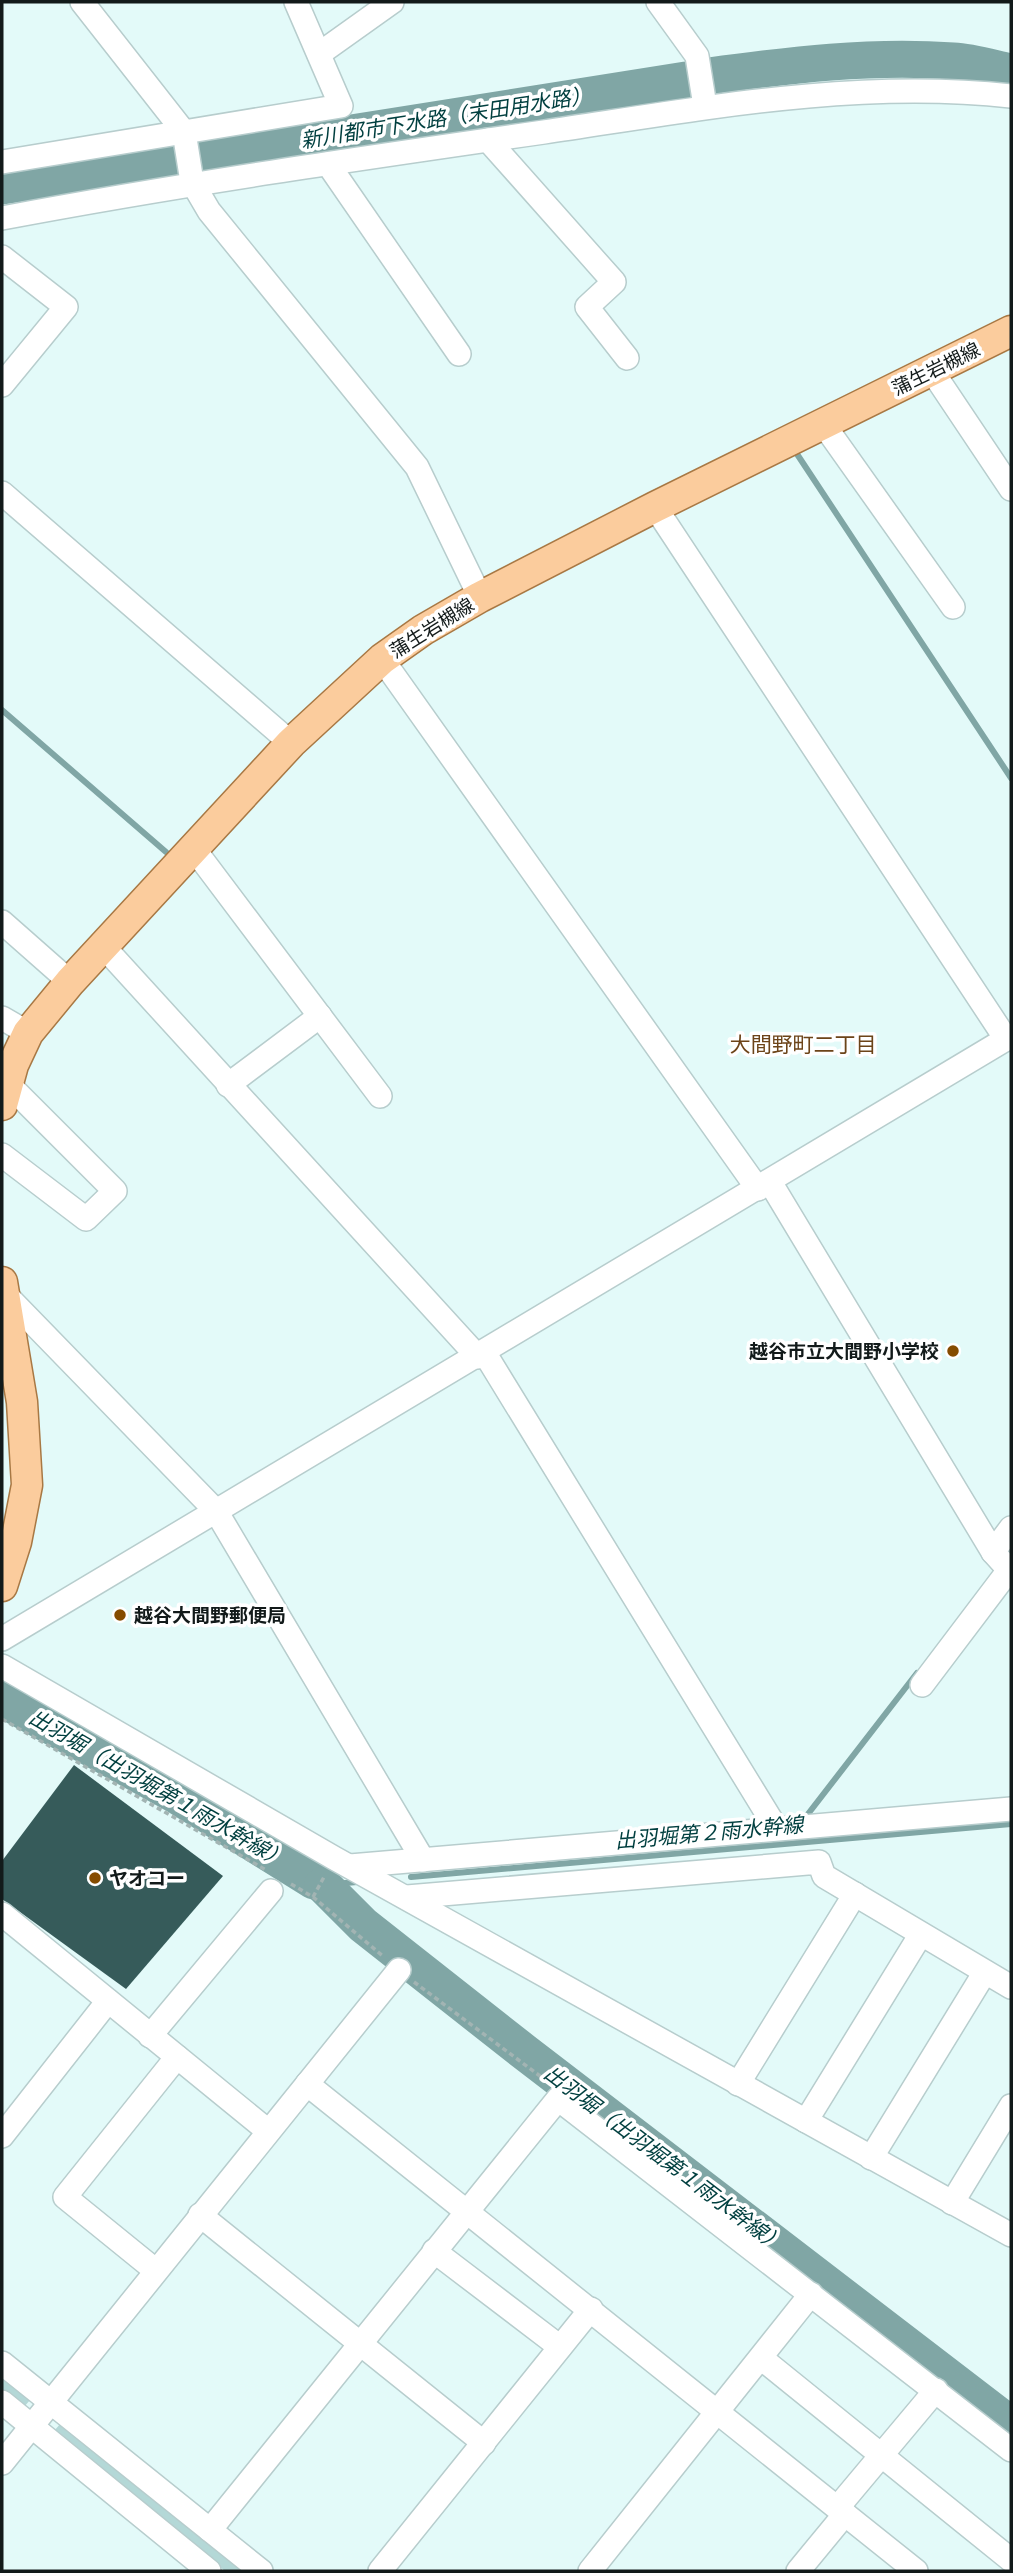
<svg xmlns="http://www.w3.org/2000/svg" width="1013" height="2573" viewBox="0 0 1013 2573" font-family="'Fira Sans','Noto Sans JP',sans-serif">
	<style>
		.green { fill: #b4d8d7 }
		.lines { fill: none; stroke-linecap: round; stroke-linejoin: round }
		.stream { stroke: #80a6a5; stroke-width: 6 }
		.river { stroke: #80a6a5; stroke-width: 37 }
		.building { fill: #365b5a }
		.minor-casing { stroke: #b7cdcd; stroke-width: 26 }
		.major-casing { stroke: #a87844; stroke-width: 33 }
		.path { stroke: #a2b4b3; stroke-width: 3.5; stroke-dasharray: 5 3.5; stroke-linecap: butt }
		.minor { stroke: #fff; stroke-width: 23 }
		.major { stroke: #fbcc9d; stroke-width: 30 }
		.poi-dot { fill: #854c00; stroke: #fff; stroke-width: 2.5 }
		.labels { text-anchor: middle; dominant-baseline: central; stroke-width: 7; stroke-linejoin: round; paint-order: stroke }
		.street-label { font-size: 19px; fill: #121a1a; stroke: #fff }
		.poi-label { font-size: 19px; font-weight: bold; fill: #121a1a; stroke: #fff; text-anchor: start }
		.water-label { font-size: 21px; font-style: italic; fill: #003f3f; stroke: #fff }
		.neighbourhood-label { font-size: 21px; fill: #6c4419; stroke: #fff }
	</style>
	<rect width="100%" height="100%" fill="#e3faf9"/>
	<!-- green -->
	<g class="green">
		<path d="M2 2375 31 2399 23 2408 2 2391Z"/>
		<path d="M61 2423 247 2571H225L54 2431Z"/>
	</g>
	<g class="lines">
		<!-- stream -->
		<g class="stream">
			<path d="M795 451 1011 778"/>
			<path d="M2 710 166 852"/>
			<path d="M808 1821V1814L917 1673"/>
			<path d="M411 1877 1011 1824"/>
			<path d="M323 1885 357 1882"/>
		</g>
		<!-- river -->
		<g class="river">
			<path d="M709 76C790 65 871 55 953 61 972 62 992 68 1011 72"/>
			<path d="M206 156 686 80"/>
			<path d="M2 186 165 162"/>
			<path d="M2 1699 176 1795 314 1881"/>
			<path d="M323 1885 363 1925 523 2051 1011 2425"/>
		</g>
	</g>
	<!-- building -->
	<path class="building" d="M74 1765 223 1876 126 1989 2 1899V1861Z"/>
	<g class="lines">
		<!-- minor casing -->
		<g class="minor-casing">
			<g id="minor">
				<path d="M82 2 184 132 192 182 209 211 417 467 480 597"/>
				<path d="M658 2 697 56 705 106"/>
				<path d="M319 54 392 2"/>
				<path d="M488 140 614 282 587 307 627 358"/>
				<path d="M2 162 341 106 296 2"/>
				<path d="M328 164 459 354"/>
				<path d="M2 218C182 184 363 158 544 132 700 109 853 79 1011 96"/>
				<path d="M2 257 66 307 2 385"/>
				<path d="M932 371 1011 489"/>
				<path d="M824 425 953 607"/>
				<path d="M2 493 291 743"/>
				<path d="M655 507 1006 1039"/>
				<path d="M382 659 758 1189"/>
				<path d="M194 849 380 1096"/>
				<path d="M2 922 70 982"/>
				<path d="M103 946 478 1357"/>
				<path d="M2 1018 28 1033"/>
				<path d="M228 1085 320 1016"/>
				<path d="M2 1155 86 1219 115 1191 8 1084"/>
				<path d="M770 1182 993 1552 1011 1572"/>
				<path d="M3 1292 216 1511 423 1860"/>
				<path d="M484 1352 776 1828"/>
				<path d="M993 1552 1011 1528"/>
				<path d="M2 1639 1011 1036"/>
				<path d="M2 1666 334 1858 1011 2235"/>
				<path d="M922 1685 1009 1570"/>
				<path d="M350 1866 1011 1809"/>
				<path d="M407 1897 819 1862 824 1876 1011 1987"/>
				<path d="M2 1914 268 2131"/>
				<path d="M150 2036 271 1891"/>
				<path d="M307 2084 916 2571"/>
				<path d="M738 2084 855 1894"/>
				<path d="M806 2121 921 1934"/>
				<path d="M2 2136 108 2001"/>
				<path d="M871 2158 985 1972"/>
				<path d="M952 2203 1011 2106"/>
				<path d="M200 2215 484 2443"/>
				<path d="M434 2251 560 2347"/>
				<path d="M155 2270 65 2197 177 2057"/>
				<path d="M761 2358 1011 2560"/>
				<path d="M2 2363 261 2571"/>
				<path d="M2 2402 209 2571"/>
				<path d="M2 2463 399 1970"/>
				<path d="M838 2507 936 2390"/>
				<path d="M210 2530 558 2099 1011 2450"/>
				<path d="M380 2571 591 2309"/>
				<path d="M590 2571 811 2294"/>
				<path d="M798 2571 845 2514"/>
			</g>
		</g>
		<!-- major casing -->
		<g class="major-casing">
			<g id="major">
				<path d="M2 1105 13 1065 28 1033 70 982 291 743 382 659 423 630 480 597 655 507 1011 331"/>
				<path d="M2 1282 22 1402 27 1485 16 1542 2 1586"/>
			</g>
		</g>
		<!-- path -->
		<g class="path">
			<path d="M2 1719 266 1870"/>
			<path d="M291 1884 313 1897 384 1957"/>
			<path d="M313 1897 324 1877"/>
			<path d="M414 1982 548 2082"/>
		</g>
		<!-- minor -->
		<use href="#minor" class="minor"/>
		<!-- major -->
		<use href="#major" class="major"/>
	</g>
	<!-- markers -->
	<g class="poi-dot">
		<circle cx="953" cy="1351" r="7"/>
		<circle cx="120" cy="1615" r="7"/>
		<circle cx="95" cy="1878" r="7"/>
	</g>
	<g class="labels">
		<!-- street labels -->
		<g class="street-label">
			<text transform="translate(936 369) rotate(-26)">蒲生岩槻線</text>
			<text transform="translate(432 628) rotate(-32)">蒲生岩槻線</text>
		</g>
		<!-- poi labels -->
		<g class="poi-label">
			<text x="939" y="1351" text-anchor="end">越谷市立大間野小学校</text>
			<text x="134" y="1615">越谷大間野郵便局</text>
			<text x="109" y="1878">ヤオコー</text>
		</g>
		<!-- water labels -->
		<g class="water-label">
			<text transform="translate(446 118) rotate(-9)">新川都市下水路（末田用水路）</text>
			<text transform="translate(158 1789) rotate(30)">出羽堀（出羽堀第１雨水幹線）</text>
			<text transform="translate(709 1833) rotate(-5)">出羽堀第２雨水幹線</text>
			<text transform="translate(664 2159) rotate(37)">出羽堀（出羽堀第１雨水幹線）</text>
		</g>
		<!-- neighbourhood labels -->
		<g class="neighbourhood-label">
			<text x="803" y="1045">大間野町二丁目</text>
		</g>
	</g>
	<!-- border -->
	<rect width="1013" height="2573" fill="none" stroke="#121a1a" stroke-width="7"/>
</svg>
